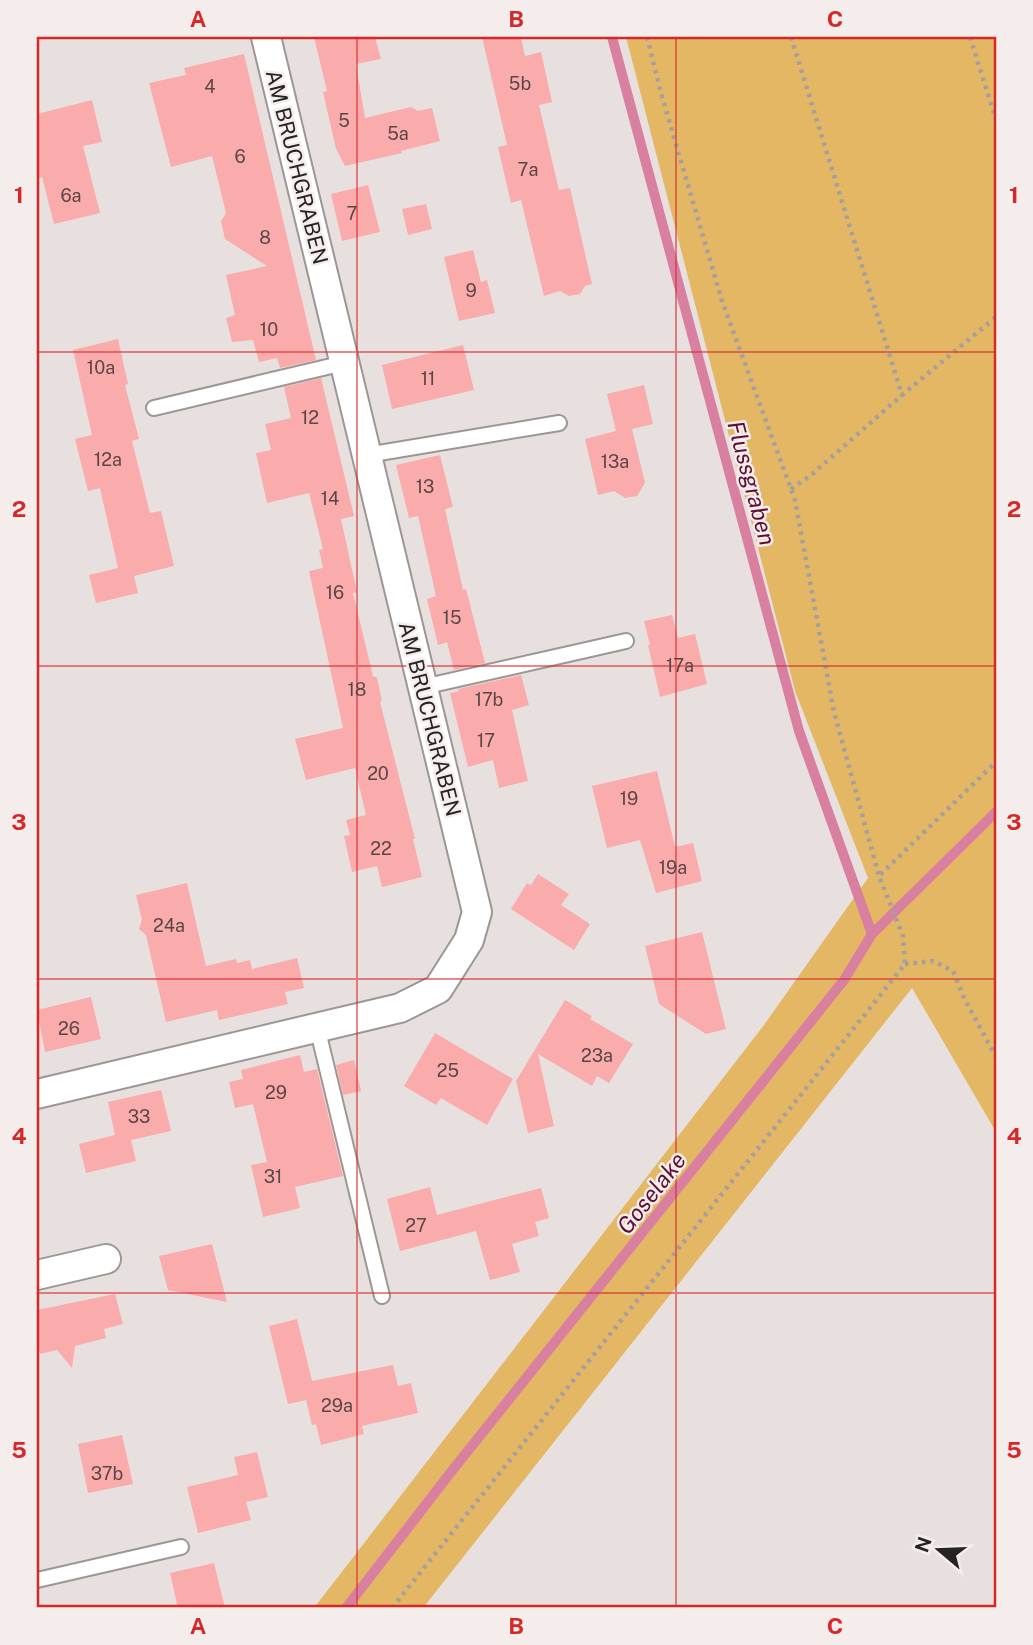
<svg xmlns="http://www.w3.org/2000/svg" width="1033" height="1645" viewBox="0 0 1033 1645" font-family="'Public Sans',sans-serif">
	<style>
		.green { fill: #e3b764 }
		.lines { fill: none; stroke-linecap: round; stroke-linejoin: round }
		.stream { stroke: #d980a0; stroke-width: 10 }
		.building { fill: #faacac }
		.service-casing { stroke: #9c9694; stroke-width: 18 }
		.minor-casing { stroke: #9c9694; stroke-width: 32 }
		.path { stroke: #a5a09e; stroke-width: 4.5; stroke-dasharray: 3.5 5; stroke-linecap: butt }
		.service { stroke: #fff; stroke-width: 14 }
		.minor { stroke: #fff; stroke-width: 28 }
		.grid { fill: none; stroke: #d62828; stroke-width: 2; stroke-opacity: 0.55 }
		.labels { text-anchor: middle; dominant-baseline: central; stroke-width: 5; stroke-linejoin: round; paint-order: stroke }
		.number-label { font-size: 18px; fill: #5b4645 }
		.street-label { font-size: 21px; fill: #262423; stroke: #f4edeb }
		.water-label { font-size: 23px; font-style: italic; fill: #5f0f35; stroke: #f4edeb }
		.neatline { fill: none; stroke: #d62828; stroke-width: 2.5 }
		.grid-label { font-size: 23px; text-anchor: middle; font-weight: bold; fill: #d62828 }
	</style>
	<rect width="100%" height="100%" fill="#e7e0de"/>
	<!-- green -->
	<path class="green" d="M626 37H996V1132L912 988 423 1608H314L764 1025 868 878 795 691Z"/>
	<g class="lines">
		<!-- stream -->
		<g class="stream">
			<path d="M612 37 799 731 872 934"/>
			<path d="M346 1608 451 1472 844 980 872 934 996 812"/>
		</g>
	</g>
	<!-- building -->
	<g class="building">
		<path d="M314 37H375L381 59 356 64 365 118 411 107 418 111 432 108 440 141 401 151 402 153 345 166 336 149 323 92 327 91Z"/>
		<path d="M482 37H521L525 56 541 52 552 102 539 105 559 190 570 188 592 284 585 286 580 294 569 296 560 291 544 296 521 200 511 203 498 147 507 145Z"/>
		<path d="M244 54 316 360 280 368 277 358 259 362 253 340 232 342 226 318 235 315 226 275 267 266 225 239 221 221 226 213 212 156 171 167 149 83 186 75 184 68Z"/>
		<path d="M92 100 102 142 83 146 100 213 54 224 42 177 37 179V114Z"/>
		<path d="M368 185 380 232 342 241 331 194Z"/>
		<path d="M426 204 432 229 408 235 402 209Z"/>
		<path d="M473 250 481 282 487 280 495 313 459 321 444 257Z"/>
		<path d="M118 339 128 384 125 385 139 439 132 441 150 513 161 511 174 566 134 576 138 593 96 603 89 575 118 568 100 488 88 491 75 439 92 435 73 350Z"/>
		<path d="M463 345 474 390 392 409 382 365Z"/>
		<path d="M321 378 354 516 341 519 357 592 353 593 373 676 377 678 382 701 380 702 415 839H413L422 877 382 887 377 866 352 872 344 836 350 835 346 820 366 815 355 768 306 780 295 739 343 728 309 571 323 568 319 550 323 549 309 493 267 503 256 453 271 450 265 424 291 418 284 387Z"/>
		<path d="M644 385 653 424 632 429 645 483 637 496 625 498 614 491 598 495 585 439 616 431 607 394Z"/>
		<path d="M440 455 453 507 445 509 463 590 466 589 485 663 454 670 447 642 438 645 427 599 436 596 418 516 409 518 396 465Z"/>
		<path d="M672 615 678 638 695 634 707 684 660 697 648 645H650L644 621Z"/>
		<path d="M521 675 529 705 512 710 528 781 499 788 493 760 468 767 450 693 459 691 458 689Z"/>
		<path d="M657 771 675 847 693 843 702 881 656 893 640 840 607 848 592 786Z"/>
		<path d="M538 874 569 894 561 905 590 924 574 950 511 909 527 883 531 885Z"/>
		<path d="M187 883 206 966 236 959 237 963 250 960 252 969 297 958 304 988 285 992 288 1004 219 1020 217 1010 166 1022 146 935 139 929 142 920 136 895Z"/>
		<path d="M702 932 726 1029 706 1034 659 1004 645 946Z"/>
		<path d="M91 997 101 1039 45 1052 37 1010Z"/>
		<path d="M565 1000 592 1016 590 1019 633 1044 609 1083 597 1076 592 1086 538 1054 554 1126 528 1133 516 1081Z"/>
		<path d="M435 1033 513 1079 487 1125 441 1098 436 1105 404 1086Z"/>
		<path d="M300 1055 304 1072 317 1069 343 1176 295 1187 300 1208 263 1217 251 1165 267 1162 253 1104 235 1108 229 1082 243 1079 241 1070Z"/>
		<path d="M354 1060 361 1091 343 1095 336 1065Z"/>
		<path d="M161 1090 171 1131 131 1140 136 1161 86 1173 79 1144 115 1135 108 1102Z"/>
		<path d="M430 1187 437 1215 541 1188 549 1218 535 1222 539 1236 512 1244 520 1272 490 1280 476 1231 400 1251 387 1199Z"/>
		<path d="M212 1244 227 1302 168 1290 159 1256Z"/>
		<path d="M115 1294 123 1324 104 1329 106 1338 75 1346 72 1368 57 1350 40 1354 37 1341V1310Z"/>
		<path d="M297 1319 312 1381 393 1365 398 1386 411 1383 418 1413 362 1426 364 1434 321 1445 316 1424 312 1425 306 1400 288 1404 269 1326Z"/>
		<path d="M122 1435 133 1484 88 1493 78 1444Z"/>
		<path d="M257 1452 268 1497 246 1502 251 1520 198 1533 187 1487 238 1475 234 1457Z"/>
		<path d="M214 1563 225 1608H178L170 1573Z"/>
	</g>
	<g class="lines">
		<!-- service casing -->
		<g class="service-casing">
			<g id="service">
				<path d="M154 408 344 363"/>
				<path d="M367 455 559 423"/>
				<path d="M423 687 626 641"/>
				<path d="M317 1027 382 1296"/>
				<path d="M37 1580 181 1547"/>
			</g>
		</g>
		<!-- minor casing -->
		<g class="minor-casing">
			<g id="minor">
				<path d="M37 1094 400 1008 438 989 469 940 477 912 266 37"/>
				<path d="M37 1275 106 1259"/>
			</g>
		</g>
		<!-- path -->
		<g class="path">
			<path d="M647 37 661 93 722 301 795 500 834 712 879 876"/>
			<path d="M791 37 902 395 996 317"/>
			<path d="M970 37 996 120"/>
			<path d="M791 489 810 476 902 395"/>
			<path d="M905 964 933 961 953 971 964 998 996 1057"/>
			<path d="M392 1608 905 964 903 936 879 876 996 762"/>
		</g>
		<!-- service -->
		<use href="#service" class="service"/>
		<!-- minor -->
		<use href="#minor" class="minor"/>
	</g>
	<!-- grid -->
	<path class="grid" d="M357 37V1608M676 37V1608M37 352H996M37 666H996M37 979H996M37 1293H996"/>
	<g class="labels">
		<!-- number labels -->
		<g class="number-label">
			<text x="520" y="83">5b</text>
			<text x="210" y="86">4</text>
			<text x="344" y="120">5</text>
			<text x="398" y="133">5a</text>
			<text x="240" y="156">6</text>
			<text x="528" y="169">7a</text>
			<text x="71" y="195">6a</text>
			<text x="352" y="213">7</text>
			<text x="265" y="237">8</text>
			<text x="471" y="290">9</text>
			<text x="269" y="329">10</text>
			<text x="101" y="367">10a</text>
			<text x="428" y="378">11</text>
			<text x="310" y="417">12</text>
			<text x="108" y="459">12a</text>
			<text x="615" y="461">13a</text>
			<text x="425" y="486">13</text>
			<text x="330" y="498">14</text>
			<text x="335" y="592">16</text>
			<text x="452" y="617">15</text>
			<text x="680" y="665">17a</text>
			<text x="357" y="689">18</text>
			<text x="489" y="699">17b</text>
			<text x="486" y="740">17</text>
			<text x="378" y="773">20</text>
			<text x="629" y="798">19</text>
			<text x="381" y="848">22</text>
			<text x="673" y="867">19a</text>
			<text x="169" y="925">24a</text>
			<text x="69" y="1028">26</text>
			<text x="597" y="1055">23a</text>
			<text x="448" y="1070">25</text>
			<text x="276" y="1092">29</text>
			<text x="139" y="1116">33</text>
			<text x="273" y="1176">31</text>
			<text x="416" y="1225">27</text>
			<text x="337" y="1405">29a</text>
			<text x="107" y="1473">37b</text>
		</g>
		<!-- street labels -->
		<g class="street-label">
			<text transform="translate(297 167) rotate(76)">AM BRUCHGRABEN</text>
			<text transform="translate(430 719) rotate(76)">AM BRUCHGRABEN</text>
		</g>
		<!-- water labels -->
		<g class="water-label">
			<text transform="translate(752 483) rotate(75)">Flussgraben</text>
			<text transform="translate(651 1193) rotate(-52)">Goselake</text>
		</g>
	</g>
	<!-- border -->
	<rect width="1033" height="1645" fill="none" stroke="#f4edeb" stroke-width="77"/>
	<!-- north arrow -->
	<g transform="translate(939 1550) rotate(289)" stroke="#f4edeb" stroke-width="5" paint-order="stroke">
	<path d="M0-5L12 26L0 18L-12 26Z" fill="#262423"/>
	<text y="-10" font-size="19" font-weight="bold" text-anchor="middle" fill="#262423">N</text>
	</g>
	<rect x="38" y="38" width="957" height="1568" class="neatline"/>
	<g class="grid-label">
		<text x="198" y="27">A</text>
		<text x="516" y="27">B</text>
		<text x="835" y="27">C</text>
		<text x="19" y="203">1</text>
		<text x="1014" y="203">1</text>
		<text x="19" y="517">2</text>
		<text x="1014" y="517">2</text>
		<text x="19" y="830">3</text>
		<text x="1014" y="830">3</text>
		<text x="19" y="1144">4</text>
		<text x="1014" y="1144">4</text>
		<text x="19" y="1458">5</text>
		<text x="1014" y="1458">5</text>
		<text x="198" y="1634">A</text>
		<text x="516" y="1634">B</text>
		<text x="835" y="1634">C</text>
	</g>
</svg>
